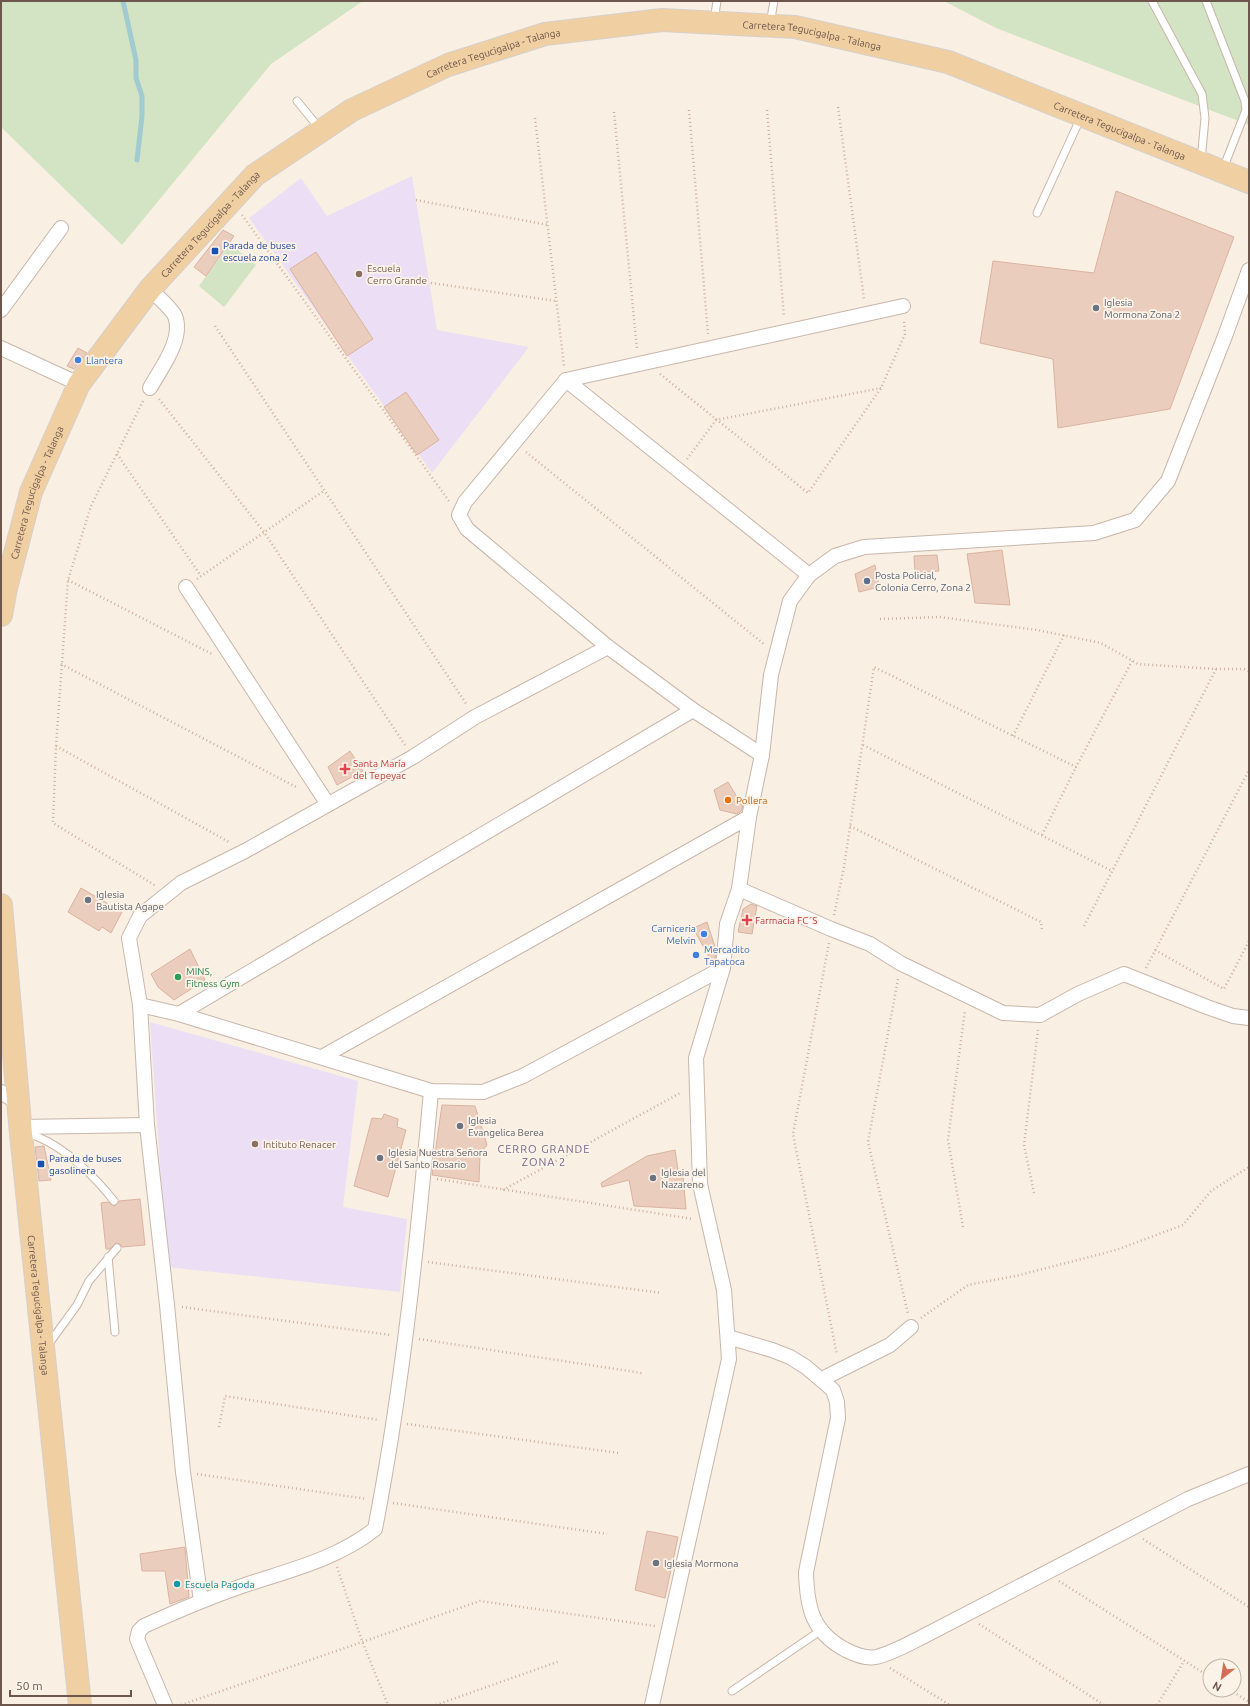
<svg xmlns="http://www.w3.org/2000/svg" width="1250" height="1706" viewBox="0 0 1250 1706" font-family="Ubuntu,sans-serif">
	<style>
		.education { fill: #ecdff5 }
		.green { fill: #d2e4c3 }
		.lines { fill: none; stroke-linecap: round; stroke-linejoin: round }
		.stream { stroke: #a1cbd0; stroke-width: 5 }
		.building { fill: #ebcdbd; stroke: #dbb3a0 }
		.service-casing { stroke: #c8b6ab; stroke-width: 9 }
		.minor-casing { stroke: #c8b6ab; stroke-width: 16 }
		.primary-casing { stroke: #d6d0cd; stroke-width: 24 }
		.path { stroke: #cfb1a1; stroke-width: 2.5; stroke-dasharray: 1 3; stroke-linecap: butt }
		.service { stroke: #fff; stroke-width: 7 }
		.minor { stroke: #fff; stroke-width: 14 }
		.primary { stroke: #f0cfa2; stroke-width: 22 }
		.transit-dot { fill: #1a4fb4; stroke: #fcf3e8; stroke-width: 1.5 }
		.education-dot { fill: #8d6e63; stroke: #fcf3e8; stroke-width: 1.5 }
		.worship-dot { fill: #6b7280; stroke: #fcf3e8; stroke-width: 1.5 }
		.shop-dot { fill: #3f7fe0; stroke: #fcf3e8; stroke-width: 1.5 }
		.service-dot { fill: #5c6f8a; stroke: #fcf3e8; stroke-width: 1.5 }
		.health-dot { fill: #e0444e; stroke: #fcf3e8; stroke-width: 1.5 }
		.food-dot { fill: #e8710a; stroke: #fcf3e8; stroke-width: 1.5 }
		.leisure-dot { fill: #2e9e5b; stroke: #fcf3e8; stroke-width: 1.5 }
		.culture-dot { fill: #0f9aa8; stroke: #fcf3e8; stroke-width: 1.5 }
		.labels { text-anchor: middle; dominant-baseline: central; stroke-width: 3.5; stroke-linejoin: round; paint-order: stroke }
		.street-label { font-size: 10px; fill: #6d564c; stroke: #fcf3e8 }
		.transit-label { font-size: 10px; fill: #164399; stroke: #fcf3e8; text-anchor: start }
		.education-label { font-size: 10px; fill: #785e54; stroke: #fcf3e8; text-anchor: start }
		.worship-label { font-size: 10px; fill: #5b616d; stroke: #fcf3e8; text-anchor: start }
		.shop-label { font-size: 10px; fill: #366cbe; stroke: #fcf3e8; text-anchor: start }
		.service-label { font-size: 10px; fill: #4e5e75; stroke: #fcf3e8; text-anchor: start }
		.health-label { font-size: 10px; fill: #be3a42; stroke: #fcf3e8; text-anchor: start }
		.food-label { font-size: 10px; fill: #c56008; stroke: #fcf3e8; text-anchor: start }
		.leisure-label { font-size: 10px; fill: #27864d; stroke: #fcf3e8; text-anchor: start }
		.culture-label { font-size: 10px; fill: #0d838f; stroke: #fcf3e8; text-anchor: start }
		.neighbourhood-label { font-size: 11px; letter-spacing: 1px; fill: #7a648a; stroke: #fcf3e8 }
	</style>
	<rect width="100%" height="100%" fill="#f9efe2"/>
	<!-- education -->
	<g class="education">
		<path d="M412 176 437 330 529 347 432 473 249 218 301 178 327 216Z"/>
		<path d="M150 1022 358 1081 343 1207 407 1219 400 1292 167 1267Z"/>
	</g>
	<!-- green -->
	<g class="green">
		<path d="M1 1H363L271 64 122 245 1 127Z"/>
		<path d="M944 1H1249V125L996 28Z"/>
		<path d="M230 244 256 265 224 307 199 286Z"/>
	</g>
	<g class="lines">
		<!-- stream -->
		<path class="stream" d="M123 1 136 60V78L142 96V116L137 160"/>
	</g>
	<!-- building -->
	<g class="building">
		<path d="M1116 191 1234 237 1170 409 1058 428 1053 359 980 343 993 261 1094 273Z"/>
		<path d="M223 230 234 236 206 276 194 267Z"/>
		<path d="M316 252 373 339 347 356 290 269Z"/>
		<path d="M78 348 87 353 74 369 67 366Z"/>
		<path d="M406 392 439 440 417 455 384 407Z"/>
		<path d="M1002 550 1010 605 975 603 967 554Z"/>
		<path d="M937 555 939 571 915 573 914 556Z"/>
		<path d="M875 565 879 587 859 592 855 574Z"/>
		<path d="M350 751 363 771 337 785 328 767Z"/>
		<path d="M728 782 743 807 741 811 737 814 720 810 714 790Z"/>
		<path d="M81 888 122 912 111 933 102 927 99 931 68 912Z"/>
		<path d="M751 904 757 906 752 934 738 932 743 909Z"/>
		<path d="M707 922 716 950 715 963 713 964 693 928Z"/>
		<path d="M190 949 205 980 174 1000 158 987 151 974Z"/>
		<path d="M442 1105 475 1106 487 1145 480 1154 479 1182 432 1175Z"/>
		<path d="M384 1114 398 1119 397 1127 406 1130 388 1197 354 1186 372 1118 382 1119Z"/>
		<path d="M44 1146 51 1180 39 1181 35 1147Z"/>
		<path d="M675 1150 679 1176H683L686 1209 634 1206 629 1180 602 1187 601 1183 647 1156Z"/>
		<path d="M140 1199 145 1245 122 1247 120 1244 116 1243 110 1249H106L101 1203 108 1202 114 1206 119 1201Z"/>
		<path d="M647 1531 678 1537 665 1598 635 1590Z"/>
		<path d="M185 1547 189 1597 170 1604 165 1571H142L140 1554Z"/>
	</g>
	<g class="lines">
		<!-- service casing -->
		<g class="service-casing">
			<g id="service">
				<path d="M1152 1 1202 94 1205 118 1201 161"/>
				<path d="M1206 1 1245 101 1246 110 1223 169"/>
				<path d="M714 21 717 1"/>
				<path d="M770 24 774 1"/>
				<path d="M297 101 320 129"/>
				<path d="M1037 213 1081 117"/>
				<path d="M23 1135C28 1135 34 1135 38 1137 67 1149 95 1177 114 1201"/>
				<path d="M108 1257 115 1332"/>
				<path d="M48 1345 77 1305 89 1281 117 1248"/>
				<path d="M732 1691 820 1631"/>
			</g>
		</g>
		<!-- minor casing -->
		<g class="minor-casing">
			<g id="minor">
				<path d="M150 289C156 295 172 309 175 316 184 339 161 368 150 388"/>
				<path d="M1 310 61 228"/>
				<path d="M1 348 79 384"/>
				<path d="M566 380 809 575"/>
				<path d="M186 587 327 803"/>
				<path d="M762 755 693 710 608 647 467 529 459 515 465 502 566 380 903 306"/>
				<path d="M739 889 831 929 870 944 900 963 1003 1013 1040 1015 1078 994 1124 974 1207 1007 1233 1016 1249 1018"/>
				<path d="M140 1005 179 1014 431 1091 483 1092 523 1076 723 968"/>
				<path d="M179 1014 693 710"/>
				<path d="M322 1057 749 817"/>
				<path d="M1 1092 18 1103"/>
				<path d="M20 1127 147 1125"/>
				<path d="M728 1337 772 1350 790 1357 806 1367 833 1390 837 1402 838 1418 806 1572C807 1608 812 1632 846 1650 854 1654 867 1659 876 1657 893 1653 910 1643 926 1635L1188 1499 1249 1474"/>
				<path d="M822 1379 890 1345 911 1327"/>
				<path d="M201 1601 183 1472 167 1305 147 1125 140 1005 129 938 140 916 181 883 245 851 413 757 475 717 608 647"/>
				<path d="M165 1705 137 1639 139 1631 144 1626C177 1611 210 1597 245 1585 290 1570 337 1559 375 1529 403 1385 418 1237 431 1091"/>
				<path d="M652 1705 729 1359 724 1290 700 1184 696 1058 723 968 727 924 739 889 749 817 762 755 771 675 790 601 809 575 835 556 864 547 1094 533 1135 520 1168 481 1225 336 1249 270"/>
			</g>
		</g>
		<!-- primary casing -->
		<g class="primary-casing">
			<g id="primary">
				<path id="s1" d="M1 615 6 588 31 492 79 384 150 289 255 175 352 110 448 65 545 34 662 20 795 27 948 62 1249 182"/>
				<path id="s2" d="M1 905 21 1134 80 1705"/>
			</g>
		</g>
		<!-- path -->
		<g class="path">
			<path d="M838 107 864 299"/>
			<path d="M689 110 708 334"/>
			<path d="M767 110 784 317"/>
			<path d="M614 112 637 350"/>
			<path d="M535 118 564 366"/>
			<path d="M416 200 548 225"/>
			<path d="M242 215 449 501"/>
			<path d="M431 283 556 301"/>
			<path d="M215 326 467 705"/>
			<path d="M660 374 808 493 881 388 905 334 904 321"/>
			<path d="M159 399 264 532 405 745"/>
			<path d="M143 401 91 506 68 580 56 746 53 823 156 886"/>
			<path d="M526 452 765 645"/>
			<path d="M117 454 201 576"/>
			<path d="M687 459 716 420 881 388"/>
			<path d="M197 579 325 490"/>
			<path d="M68 580 212 654"/>
			<path d="M880 619 940 617 1037 630 1101 643 1138 664 1216 669H1244L1249 671"/>
			<path d="M61 664 298 788"/>
			<path d="M1013 736 1064 635"/>
			<path d="M863 745 1112 871"/>
			<path d="M56 746 229 842"/>
			<path d="M850 826 1041 922 1042 930"/>
			<path d="M1042 835 1076 767"/>
			<path d="M834 915 844 867 874 667 1076 767 1132 661"/>
			<path d="M1084 926 1216 669"/>
			<path d="M829 943 793 1134 837 1355"/>
			<path d="M1155 950 1224 989 1249 941"/>
			<path d="M1146 968 1249 770"/>
			<path d="M898 979 868 1142 908 1314"/>
			<path d="M437 1179 693 1219"/>
			<path d="M503 1190 682 1092"/>
			<path d="M1034 1193 1024 1145 1038 1030"/>
			<path d="M963 1227 948 1140 965 1010"/>
			<path d="M428 1262 662 1293"/>
			<path d="M182 1307 391 1335"/>
			<path d="M921 1318 968 1285 1020 1275 1116 1250 1183 1225 1211 1191 1249 1167"/>
			<path d="M419 1339 642 1373"/>
			<path d="M407 1424 619 1453"/>
			<path d="M219 1427 225 1396 379 1420"/>
			<path d="M197 1474 367 1499"/>
			<path d="M393 1503 607 1534"/>
			<path d="M1143 1539 1249 1607"/>
			<path d="M337 1567 362 1641 388 1705"/>
			<path d="M1059 1581 1210 1677"/>
			<path d="M979 1624 1104 1705"/>
			<path d="M890 1668 950 1705"/>
			<path d="M1230 1690 1249 1702"/>
			<path d="M181 1705 480 1601 655 1626"/>
			<path d="M436 1705 560 1661"/>
			<path d="M1157 1705 1184 1661"/>
		</g>
		<!-- service -->
		<use href="#service" class="service"/>
		<!-- minor -->
		<use href="#minor" class="minor"/>
		<!-- primary -->
		<use href="#primary" class="primary"/>
	</g>
	<!-- markers -->
	<g class="transit-dot">
		<rect x="211" y="247" width="8" height="8" rx="2"/>
		<rect x="37" y="1160" width="8" height="8" rx="2"/>
	</g>
	<g class="education-dot">
		<circle cx="359" cy="274" r="4"/>
		<circle cx="255" cy="1144" r="4"/>
	</g>
	<g class="worship-dot">
		<circle cx="1096" cy="308" r="4"/>
		<circle cx="88" cy="900" r="4"/>
		<circle cx="460" cy="1126" r="4"/>
		<circle cx="380" cy="1158" r="4"/>
		<circle cx="653" cy="1178" r="4"/>
		<circle cx="656" cy="1563" r="4"/>
	</g>
	<g class="shop-dot">
		<circle cx="78" cy="360" r="4"/>
		<circle cx="704" cy="934" r="4"/>
		<circle cx="696" cy="955" r="4"/>
	</g>
	<circle class="service-dot" cx="867" cy="581" r="4"/>
	<g class="health-dot">
		<path d="M343 763h4v4h4v4h-4v4h-4v-4h-4v-4h4z"/>
		<path d="M745 914h4v4h4v4h-4v4h-4v-4h-4v-4h4z"/>
	</g>
	<circle class="food-dot" cx="728" cy="800" r="4"/>
	<circle class="leisure-dot" cx="178" cy="977" r="4"/>
	<circle class="culture-dot" cx="177" cy="1584" r="4"/>
	<g class="labels">
		<!-- street labels -->
		<g class="street-label">
			<text stroke="none"><textPath href="#s1" startOffset="1112">Carretera Tegucigalpa - Talanga</textPath></text>
			<text stroke="none"><textPath href="#s1" startOffset="788">Carretera Tegucigalpa - Talanga</textPath></text>
			<text stroke="none"><textPath href="#s1" startOffset="1436">Carretera Tegucigalpa - Talanga</textPath></text>
			<text stroke="none"><textPath href="#s1" startOffset="452">Carretera Tegucigalpa - Talanga</textPath></text>
			<text stroke="none"><textPath href="#s1" startOffset="128">Carretera Tegucigalpa - Talanga</textPath></text>
			<text stroke="none"><textPath href="#s2" startOffset="402">Carretera Tegucigalpa - Talanga</textPath></text>
		</g>
		<!-- transit labels -->
		<g class="transit-label">
			<text x="223" y="245">Parada de buses<tspan x="223" dy="12">escuela zona 2</tspan></text>
			<text x="49" y="1158">Parada de buses<tspan x="49" dy="12">gasolinera</tspan></text>
		</g>
		<!-- education labels -->
		<g class="education-label">
			<text x="367" y="268">Escuela<tspan x="367" dy="12">Cerro Grande</tspan></text>
			<text x="263" y="1144">Intituto Renacer</text>
		</g>
		<!-- worship labels -->
		<g class="worship-label">
			<text x="1104" y="302">Iglesia<tspan x="1104" dy="12">Mormona Zona 2</tspan></text>
			<text x="96" y="894">Iglesia<tspan x="96" dy="12">Bautista Agape</tspan></text>
			<text x="468" y="1120">Iglesia<tspan x="468" dy="12">Evangelica Berea</tspan></text>
			<text x="388" y="1152">Iglesia Nuestra Señora<tspan x="388" dy="12">del Santo Rosario</tspan></text>
			<text x="661" y="1172">Iglesia del<tspan x="661" dy="12">Nazareno</tspan></text>
			<text x="664" y="1563">Iglesia Mormona</text>
		</g>
		<!-- shop labels -->
		<g class="shop-label">
			<text x="86" y="360">Llantera</text>
			<text x="696" y="928" text-anchor="end">Carniceria<tspan x="696" dy="12">Melvin</tspan></text>
			<text x="704" y="949">Mercadito<tspan x="704" dy="12">Tapatoca</tspan></text>
		</g>
		<!-- service labels -->
		<g class="service-label">
			<text x="875" y="575">Posta Policial,<tspan x="875" dy="12">Colonia Cerro, Zona 2</tspan></text>
		</g>
		<!-- health labels -->
		<g class="health-label">
			<text x="353" y="763">Santa María<tspan x="353" dy="12">del Tepeyac</tspan></text>
			<text x="755" y="920">Farmacia FC´S</text>
		</g>
		<!-- food labels -->
		<g class="food-label">
			<text x="736" y="800">Pollera</text>
		</g>
		<!-- leisure labels -->
		<g class="leisure-label">
			<text x="186" y="971">MINS,<tspan x="186" dy="12">Fitness Gym</tspan></text>
		</g>
		<!-- culture labels -->
		<g class="culture-label">
			<text x="185" y="1584">Escuela Pagoda</text>
		</g>
		<!-- neighbourhood labels -->
		<g class="neighbourhood-label">
			<text x="544" y="1149">CERRO GRANDE<tspan x="544" dy="13">ZONA 2</tspan></text>
		</g>
	</g>
	<!-- border -->
	<rect width="1250" height="1706" fill="none" stroke="#6d564c" stroke-width="4"/>
	<!-- north arrow -->
	<g transform="translate(1222 1678) rotate(210)"><circle r="19" fill="#fcf3e8" stroke="#c3b4aa"/>
	<path d="M0-3L7 15L0 10L-7 15Z" fill="#d46c56"/>
	<text y="-6" font-size="11" font-weight="bold" text-anchor="middle" fill="#6d564c">N</text>
	</g>
	<!-- scale -->
	<path d="M10 1690v6h121v-6" fill="none" stroke="#6d564c" stroke-width="2"/>
	<text x="16" y="1690" font-size="12" fill="#6d564c" stroke="#fcf3e8" stroke-width="3" paint-order="stroke">50 m</text>
</svg>
